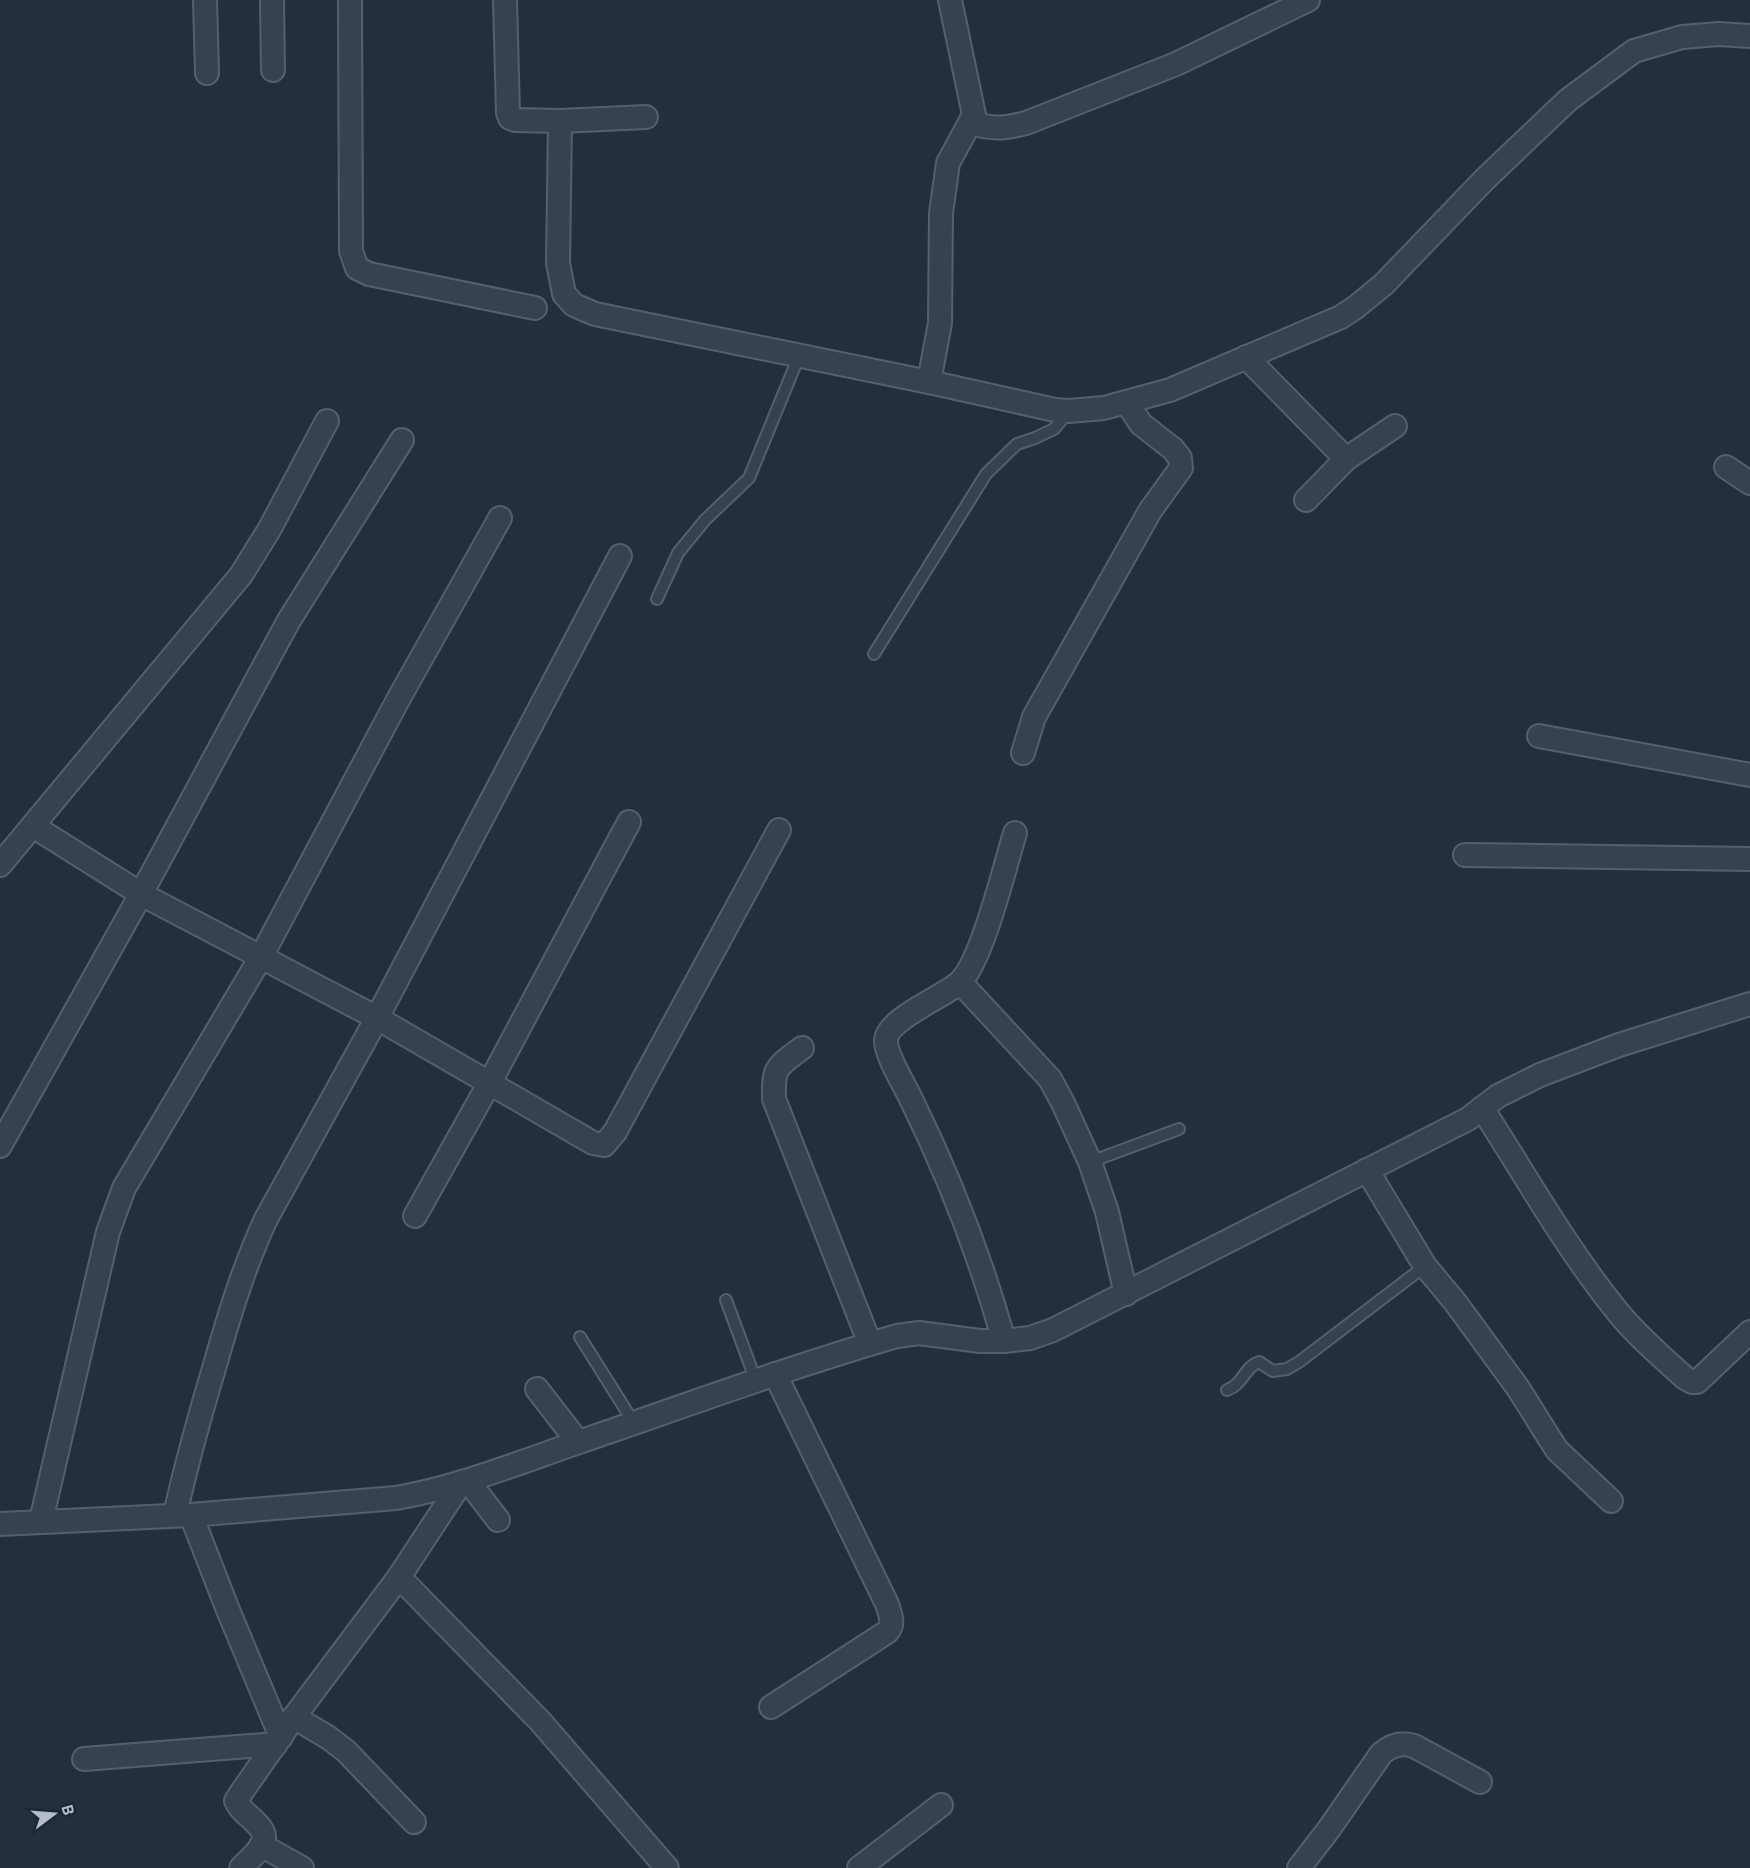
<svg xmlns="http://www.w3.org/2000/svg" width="1750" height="1868" viewBox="0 0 1750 1868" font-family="Barlow,sans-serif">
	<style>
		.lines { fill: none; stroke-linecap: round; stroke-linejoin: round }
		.service-casing { stroke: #565f6c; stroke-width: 14 }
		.minor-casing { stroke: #565f6c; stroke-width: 26 }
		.service { stroke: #38414e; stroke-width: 10 }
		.minor { stroke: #38414e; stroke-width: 22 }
	</style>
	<rect width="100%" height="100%" fill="#242f3e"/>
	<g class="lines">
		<!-- service casing -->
		<g class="service-casing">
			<g id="service">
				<path d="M657 599 678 553 705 520 749 478 799 356"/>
				<path d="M874 654 986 474 1017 444 1035 438 1054 429 1069 411"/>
				<path d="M1090 1162 1179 1129"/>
				<path d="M726 1300 756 1381"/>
				<path d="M580 1337 634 1423"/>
				<path d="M1227 1390C1244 1384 1244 1367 1259 1362L1273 1371 1287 1369 1299 1362 1425 1266"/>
			</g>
		</g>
		<!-- minor casing -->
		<g class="minor-casing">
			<g id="minor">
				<path d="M205 0 207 73"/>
				<path d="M272 0 273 70"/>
				<path d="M350 0 351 251 357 268 369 274 535 308"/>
				<path d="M505 0 508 113 510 118 515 120 560 121 646 117"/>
				<path d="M560 121 558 263 564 294 574 305 595 314 929 382 1055 410 1069 411 1104 408 1170 390 1341 317 1356 307 1384 284 1485 179 1568 100 1634 51 1682 37 1719 34 1750 36"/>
				<path d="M970 123C993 129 1003 129 1026 123L1176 64 1308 0"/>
				<path d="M1246 357 1346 459 1395 426"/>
				<path d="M929 382 940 323 941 213 948 163 974 115 950 0"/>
				<path d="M1726 467 1750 483"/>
				<path d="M1306 500 1346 459"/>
				<path d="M1539 736 1750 775"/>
				<path d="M1023 753 1034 717 1150 511 1181 468 1180 458 1173 449 1141 424 1127 403"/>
				<path d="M33 826 141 894 377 1018 593 1143 604 1145 615 1132 779 830"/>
				<path d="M1465 855 1750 859"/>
				<path d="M0 865 241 575 269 530 327 421"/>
				<path d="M960 982 1050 1079 1063 1103 1090 1162 1107 1212 1126 1294"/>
				<path d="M802 1048C777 1067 773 1066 774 1099L870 1344"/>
				<path d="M1482 1108C1526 1176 1566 1248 1617 1311 1637 1336 1662 1357 1685 1378L1692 1382H1697L1750 1332"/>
				<path d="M0 1146 141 894 288 622 402 440"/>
				<path d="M1367 1170 1425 1266 1455 1302 1518 1388 1548 1436 1557 1450 1611 1501"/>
				<path d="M415 1216 490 1082 629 822"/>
				<path d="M1004 1341C981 1259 949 1176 911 1099 905 1086 885 1054 886 1040 888 1018 944 997 960 982 982 961 1005 866 1015 833"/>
				<path d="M537 1389 578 1442"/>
				<path d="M468 1481 498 1520"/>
				<path d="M175 1515C186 1465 200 1415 215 1365 229 1316 244 1266 266 1219L377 1018 620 556"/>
				<path d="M191 1515 228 1610 281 1737"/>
				<path d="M41 1521 108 1232 124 1188 261 957 399 698 500 518"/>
				<path d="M0 1524 191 1515 396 1498C459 1487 518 1463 579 1442 684 1406 790 1367 897 1336L919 1333 980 1341H1004L1030 1338 1053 1330 1468 1119 1498 1096 1540 1075 1619 1045 1750 1004"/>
				<path d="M399 1577 540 1721 667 1868"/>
				<path d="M771 1707 887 1632C895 1624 890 1614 887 1604L775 1374"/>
				<path d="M294 1717 329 1738 346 1751 414 1822"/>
				<path d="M84 1759 276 1744"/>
				<path d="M261 1845 302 1868"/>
				<path d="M241 1868C247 1861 259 1852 263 1843 270 1826 241 1815 236 1801L241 1793 294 1717 399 1577 460 1484"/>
				<path d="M859 1868 941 1805"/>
				<path d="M1299 1868 1329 1829 1381 1754C1391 1745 1402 1742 1414 1746L1480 1782"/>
			</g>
		</g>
		<!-- service -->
		<use href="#service" class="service"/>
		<!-- minor -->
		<use href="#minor" class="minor"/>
	</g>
	<!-- north arrow -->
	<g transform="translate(54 1814) rotate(74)" stroke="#1d2633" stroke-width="4.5" paint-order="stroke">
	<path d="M0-4.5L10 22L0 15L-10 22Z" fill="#b4bcc9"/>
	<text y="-9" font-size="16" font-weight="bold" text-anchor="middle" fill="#b4bcc9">B</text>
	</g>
</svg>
